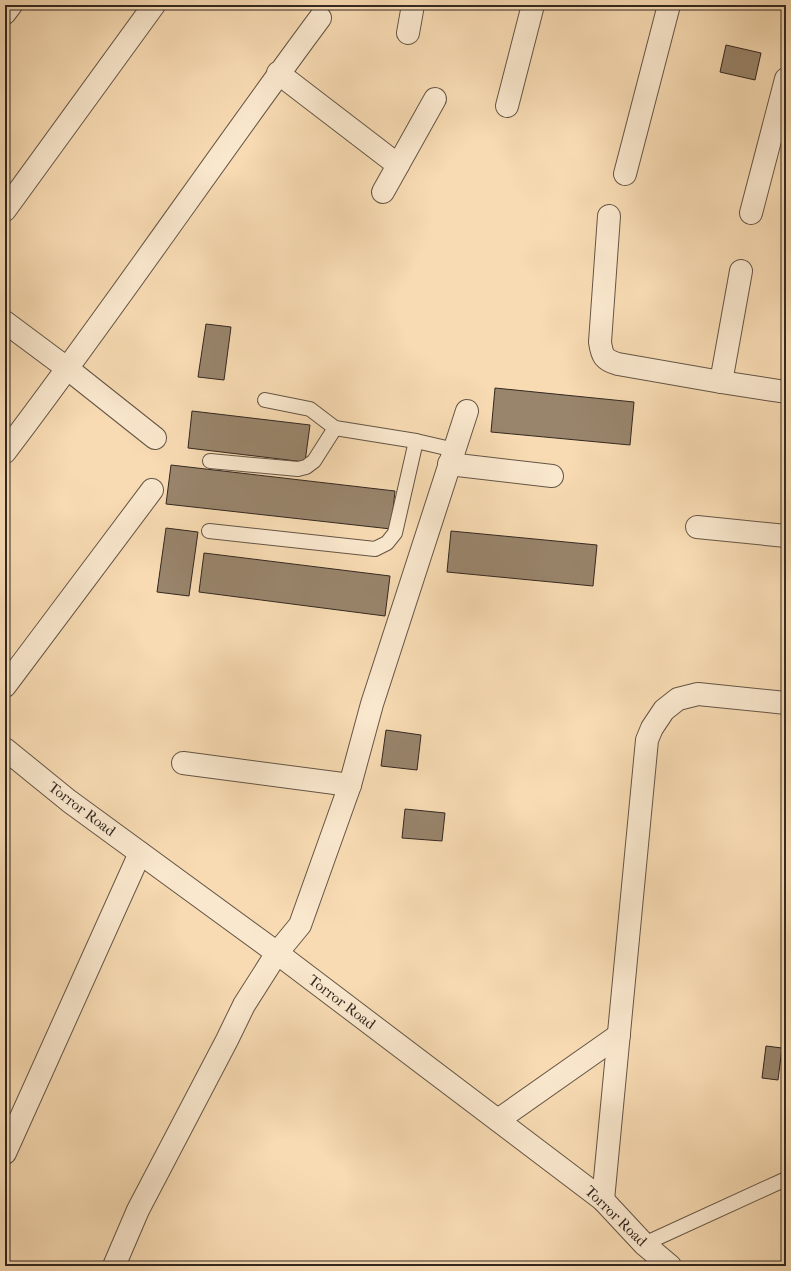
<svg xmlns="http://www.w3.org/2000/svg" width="791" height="1271" viewBox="0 0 791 1271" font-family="'IM FELL French Canon',serif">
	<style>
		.building { fill: #99856c; stroke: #332820 }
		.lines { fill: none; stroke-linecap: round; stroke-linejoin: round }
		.service-casing { stroke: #645545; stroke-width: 16 }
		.minor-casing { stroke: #645545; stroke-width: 24 }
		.tertiary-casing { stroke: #645545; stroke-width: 24 }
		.service { stroke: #fae8ce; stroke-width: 14 }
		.minor { stroke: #fae8ce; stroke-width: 22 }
		.tertiary { stroke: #fae8ce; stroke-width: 22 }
		.labels { text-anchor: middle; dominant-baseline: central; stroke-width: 3; stroke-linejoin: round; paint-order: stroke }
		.street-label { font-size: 15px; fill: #332820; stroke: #fae8ce }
	</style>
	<rect width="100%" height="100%" fill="#f8dbb3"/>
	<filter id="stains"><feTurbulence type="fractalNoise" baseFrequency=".005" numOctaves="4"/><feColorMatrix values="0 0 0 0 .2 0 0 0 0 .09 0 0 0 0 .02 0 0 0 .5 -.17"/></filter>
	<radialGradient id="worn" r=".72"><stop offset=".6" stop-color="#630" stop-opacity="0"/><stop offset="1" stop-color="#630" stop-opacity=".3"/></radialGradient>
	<!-- building -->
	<g class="building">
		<path d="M726 45 761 53 755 80 720 72Z"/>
		<path d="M206 324 231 327 224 380 198 377Z"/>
		<path d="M495 388 634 402 630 445 491 432Z"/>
		<path d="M192 411 310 425 305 462 188 448Z"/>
		<path d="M171 465 395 491 391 529 166 504Z"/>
		<path d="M166 528 198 532 189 596 157 592Z"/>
		<path d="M451 531 597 545 593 586 447 572Z"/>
		<path d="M204 553 390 576 385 616 199 592Z"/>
		<path d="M386 730 421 735 417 770 381 766Z"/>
		<path d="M405 809 445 813 442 841 402 838Z"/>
		<path d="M766 1046 782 1048 778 1080 762 1078Z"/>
	</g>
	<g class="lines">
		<!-- service casing -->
		<g class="service-casing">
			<g id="service">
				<path d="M265 400 310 409 335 428 416 441 455 450"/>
				<path d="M210 461 298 469 306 467 314 461 335 428"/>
				<path d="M209 531 375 549 387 543 395 533 416 441"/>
				<path d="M644 1244 786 1179"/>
			</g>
		</g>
		<!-- minor casing -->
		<g class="minor-casing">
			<g id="minor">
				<path d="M5 13 11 5"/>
				<path d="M408 33 413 5"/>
				<path d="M278 73 398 165"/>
				<path d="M507 106 533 5"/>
				<path d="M625 174 669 5"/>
				<path d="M383 192 435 99"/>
				<path d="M5 210 154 5"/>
				<path d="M751 213 786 79"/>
				<path d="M609 216 600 342C602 356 604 360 618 364L721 382 786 392"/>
				<path d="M5 322 68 369 155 438"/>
				<path d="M721 382 741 271"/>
				<path d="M5 452C113 310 213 162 320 18"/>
				<path d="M449 464 552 476"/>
				<path d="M697 527 786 536"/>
				<path d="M5 686 152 490"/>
				<path d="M183 763 350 785"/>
				<path d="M498 1120 619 1035"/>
				<path d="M5 1153 140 853"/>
				<path d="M603 1200 647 740 652 728 664 710 678 699 698 694 786 703"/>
				<path d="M114 1266 138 1210 227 1040 244 1005 277 953 300 925 350 785 372 704 467 411"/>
			</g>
		</g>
		<!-- tertiary casing -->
		<g class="tertiary-casing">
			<path id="tertiary" d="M5 749 69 801 277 953 603 1200 644 1244 670 1266"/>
		</g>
		<!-- service -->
		<use href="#service" class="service"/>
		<!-- minor -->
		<use href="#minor" class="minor"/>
		<!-- tertiary -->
		<use href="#tertiary" class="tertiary"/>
	</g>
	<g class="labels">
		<!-- street labels -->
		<g class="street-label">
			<text transform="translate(82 809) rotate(37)">Torror Road</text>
			<text transform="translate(342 1002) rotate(37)">Torror Road</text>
			<text transform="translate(616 1216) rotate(44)">Torror Road</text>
		</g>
	</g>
	<!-- margin -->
	<rect width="791" height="1271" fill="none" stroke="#f8dbb3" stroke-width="20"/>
	<rect x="6" y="6" width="779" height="1259" fill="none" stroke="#332820" stroke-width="2"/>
	<rect x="10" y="10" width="771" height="1251" fill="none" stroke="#332820"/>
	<rect width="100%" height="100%" filter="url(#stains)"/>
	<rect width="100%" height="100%" fill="url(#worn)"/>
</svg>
